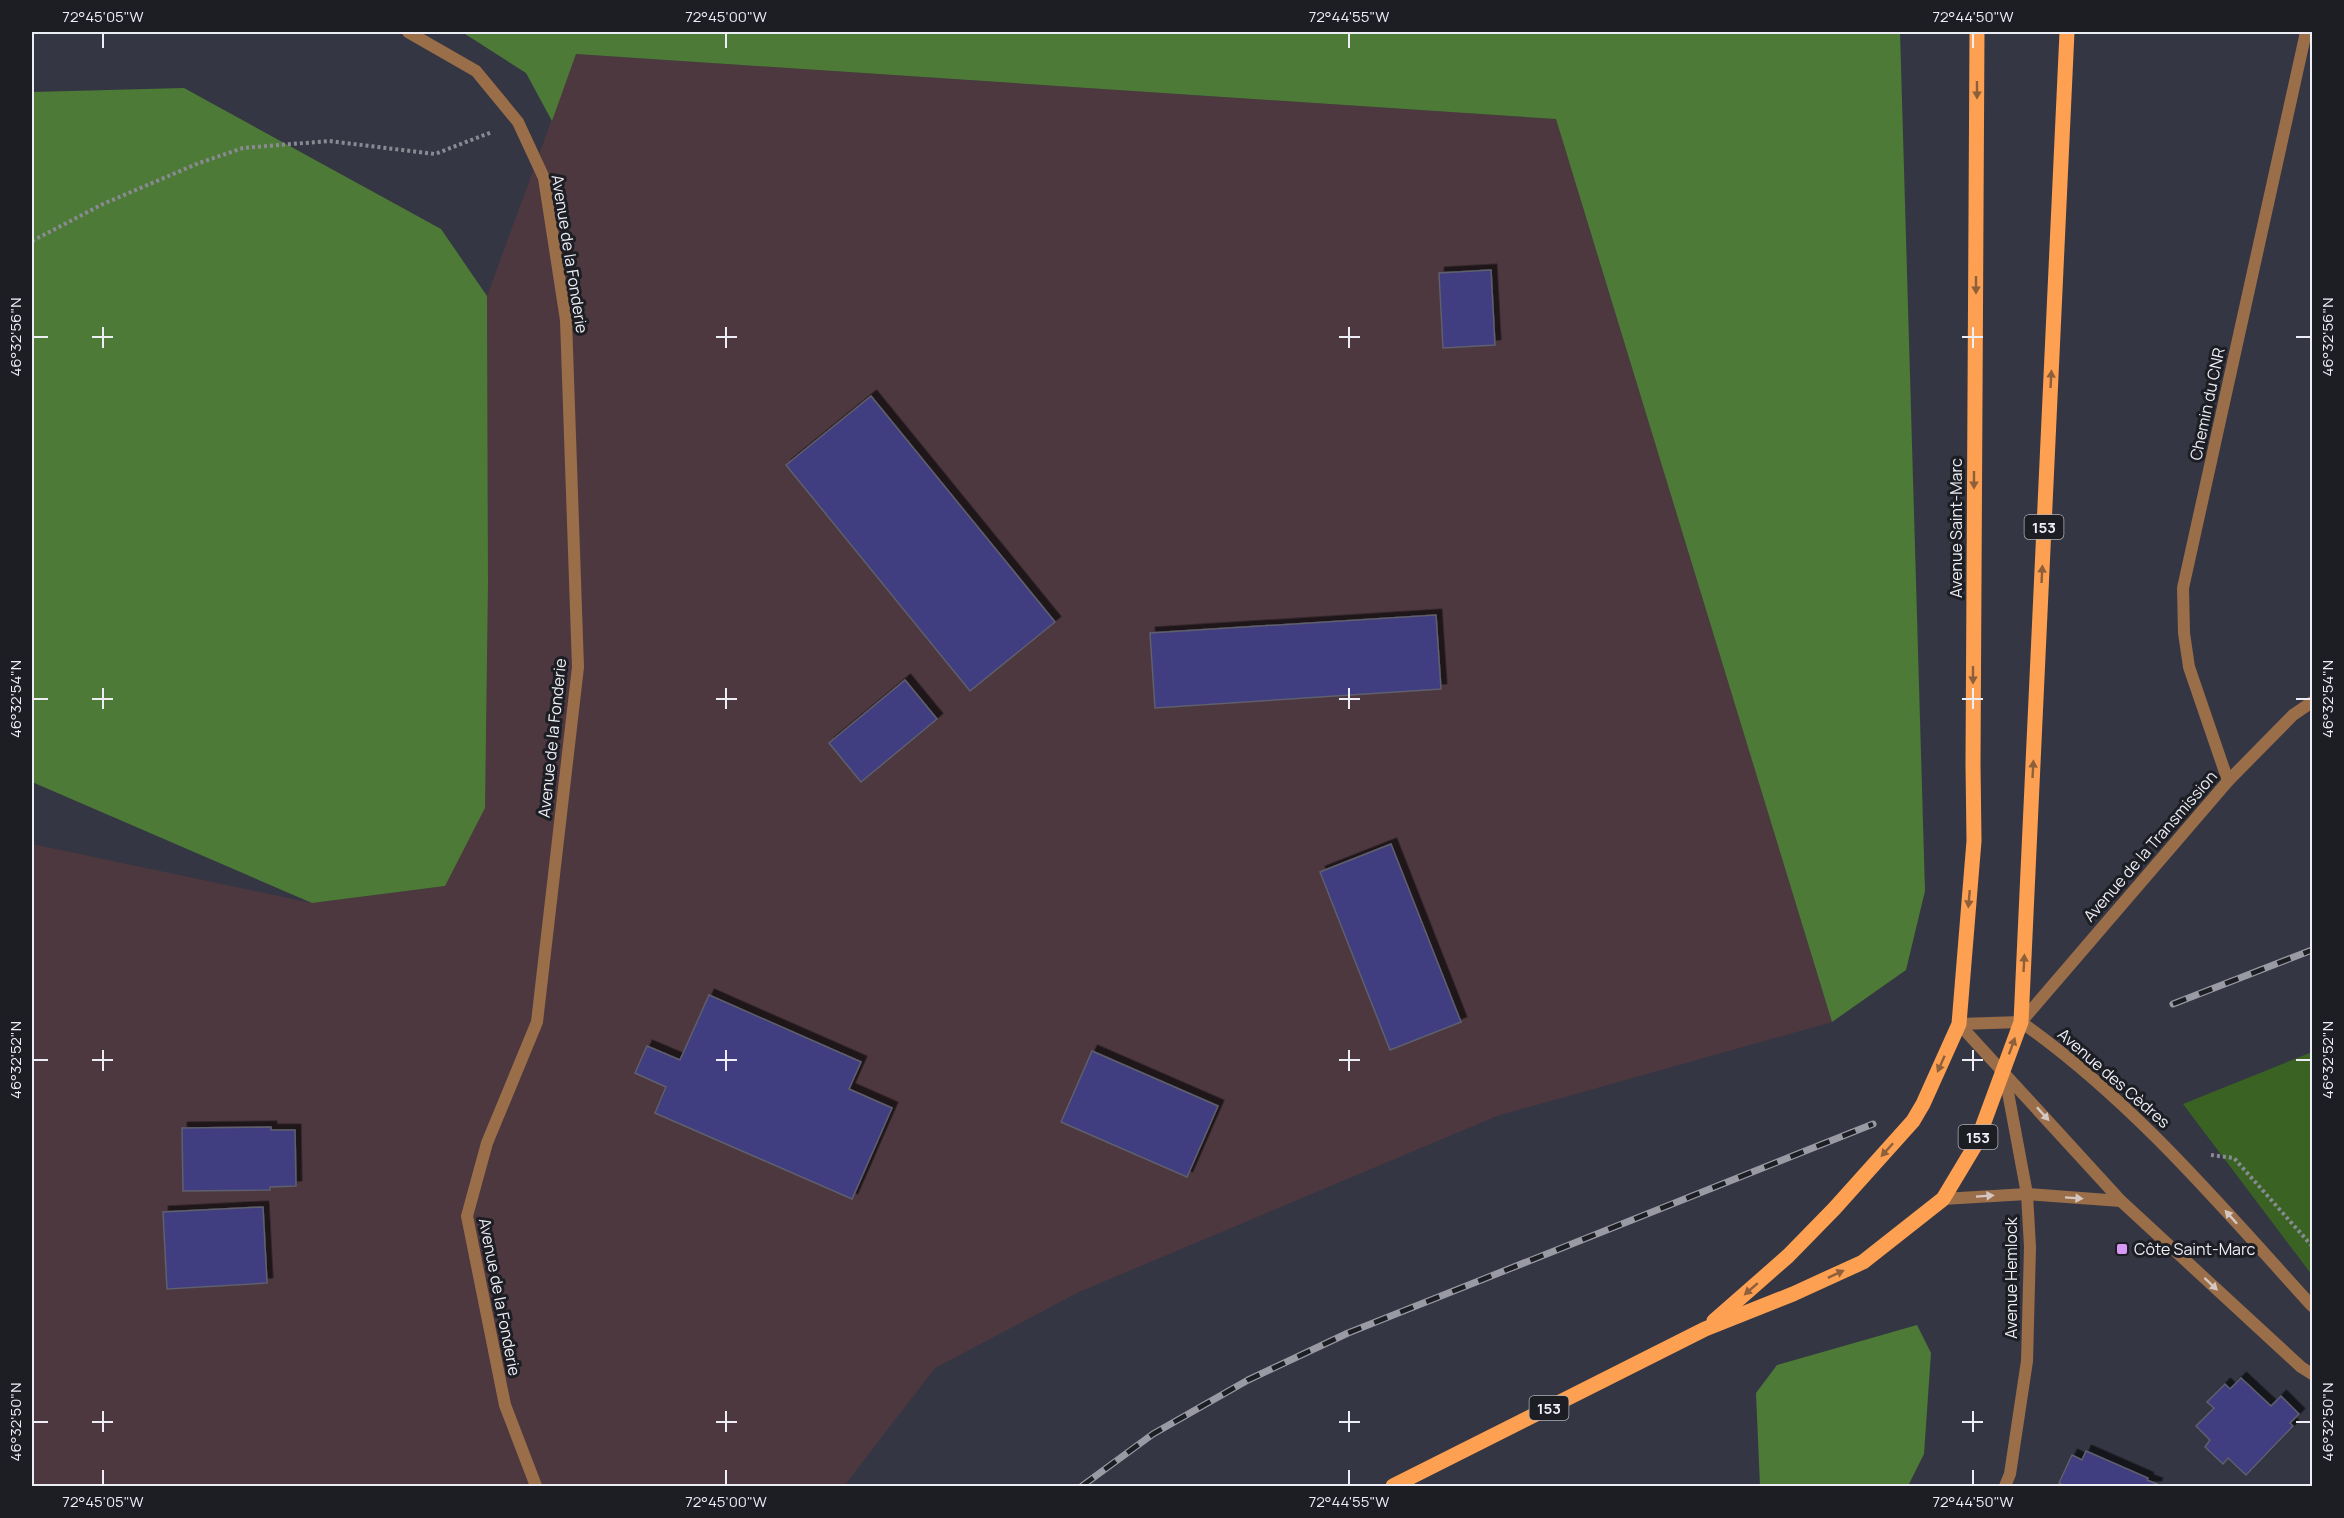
<svg xmlns="http://www.w3.org/2000/svg" width="2344" height="1518" viewBox="0 0 2344 1518" font-family="Manrope,sans-serif">
	<style>
		.industrial { fill: #4d383f }
		.green { fill: #3a6323 }
		.forest { fill: #4d7a36 }
		.building { fill: #403c80; stroke: #5e5f6d; stroke-width: 1.5; filter: url(#shadow) }
		.lines { fill: none; stroke-linecap: round; stroke-linejoin: round }
		.path { stroke: #898a94; stroke-width: 4; stroke-dasharray: 3 3; stroke-linecap: butt }
		.service { stroke: #9b6e4a; stroke-width: 12 }
		.minor { stroke: #9b6e4a; stroke-width: 12 }
		.tertiary { stroke: #9b6e4a; stroke-width: 12 }
		.primary { stroke: #fda051; stroke-width: 15 }
		.rail-casing { stroke: #999aa4; stroke-width: 7 }
		.rail { stroke: #1d1e24; stroke-width: 4.5; stroke-dasharray: 14; stroke-linecap: butt }
		.oneway { fill: #8d5f3a }
		.oneway2 { fill: #d4c7c2 }
		.ticks { fill: none; stroke: #ecedf5; stroke-width: 2 }
		.poi-dot { fill: #d99af7; stroke: #1d1e24; stroke-width: 2 }
		.labels { text-anchor: middle; dominant-baseline: central; stroke-width: 6; stroke-linejoin: round; paint-order: stroke }
		.shield { fill: #1d1e24; stroke: #aeafb6; stroke-width: 1.5 }
		.shield-label { font-size: 15px; font-weight: bold; fill: #ecedf5 }
		.street-label { font-size: 16px; fill: #ecedf5; stroke: #1d1e24 }
		.poi-label { font-size: 16px; fill: #ecedf5; stroke: #1d1e24; text-anchor: start }
		.neatline { fill: none; stroke: #ecedf5; stroke-width: 2 }
		.ticks-label { font-size: 15px; text-anchor: middle; fill: #ecedf5 }
	</style>
	<defs>
		<filter id="shadow"><feDropShadow dx="5.5" dy="-5.5" stdDeviation="0" flood-color="#0009"/></filter>
	</defs>
	<rect width="100%" height="100%" fill="#353643"/>
	<!-- industrial -->
	<path class="industrial" d="M576 54 1556 119 1832 1022 1497 1116 1079 1292 935 1368 844 1486H32V844L312 903 445 886 488 581 487 296Z"/>
	<!-- green -->
	<path class="green" d="M2312 1052V1275L2183 1104Z"/>
	<!-- forest -->
	<g class="forest">
		<path d="M462 32H1900L1925 891 1906 970 1832 1022 1556 119 576 54 552 121 526 73Z"/>
		<path d="M184 88 441 229 487 296 488 581 485 808 445 886 312 903 32 782V92Z"/>
		<path d="M1917 1325 1931 1353 1924 1454 1908 1486H1760L1756 1393 1777 1365Z"/>
	</g>
	<!-- building -->
	<g class="building">
		<path d="M1491 270 1495 345 1443 348 1439 273Z"/>
		<path d="M871 396 1055 622 970 691 786 465Z"/>
		<path d="M1436 615 1441 689 1155 708 1150 633Z"/>
		<path d="M905 680 937 719 861 782 829 743Z"/>
		<path d="M1391 844 1461 1022 1390 1050 1320 872Z"/>
		<path d="M709 995 861 1062 849 1089 892 1108 852 1199 655 1113 666 1087 635 1073 647 1046 680 1060Z"/>
		<path d="M1092 1051 1218 1106 1187 1177 1061 1122Z"/>
		<path d="M271 1127V1130H295L296 1186 270 1187V1190L183 1191 182 1128Z"/>
		<path d="M263 1207 267 1283 167 1289 163 1212Z"/>
		<path d="M2241 1378 2271 1406 2281 1396 2299 1414 2290 1423 2293 1426 2246 1475 2228 1458 2223 1464 2205 1447 2210 1440 2196 1426 2214 1408 2207 1402 2225 1384 2230 1389Z"/>
		<path d="M2086 1451 2148 1478 2147 1480 2157 1484 2156 1486H2066L2059 1483 2072 1455 2082 1460Z"/>
	</g>
	<g class="lines">
		<!-- path -->
		<g class="path">
			<path d="M32 241 103 204 199 163 243 148 329 141 435 154 492 132"/>
			<path d="M2211 1155 2234 1158 2312 1246"/>
		</g>
		<!-- service -->
		<path class="service" d="M2228 781 2189 667 2184 633 2183 588 2306 32"/>
		<!-- minor -->
		<g class="minor">
			<path d="M408 32 476 71 518 122 544 178 566 320 578 667 537 1022 487 1143 467 1216 505 1405 536 1486"/>
			<path d="M1959 1024 2021 1022 2228 781 2293 715 2312 702"/>
			<path d="M2004 1071 2027 1194 2030 1247 2027 1361 2010 1474 2005 1486"/>
			<path d="M1943 1199 2027 1194 2121 1201"/>
		</g>
		<!-- tertiary -->
		<g class="tertiary">
			<path d="M2021 1022C2133 1101 2221 1206 2312 1306"/>
			<path d="M1959 1024 2121 1201 2301 1367 2312 1374"/>
		</g>
		<!-- primary -->
		<g class="primary">
			<path d="M1714 1321 1788 1256 1834 1209 1913 1121 1923 1104 1959 1024 1974 841 1973 764 1977 32"/>
			<path d="M1393 1486 1705 1329 1793 1294 1863 1262 1943 1199 1976 1144 2021 1022 2067 32"/>
		</g>
		<!-- rail casing -->
		<g class="rail-casing">
			<g id="rail">
				<path d="M2173 1004 2312 950"/>
				<path d="M1082 1486 1153 1434 1248 1380 1348 1333 1873 1124"/>
			</g>
		</g>
		<!-- rail -->
		<use href="#rail" class="rail"/>
	</g>
	<!-- one-way arrows -->
	<defs><path id="oneway-solid" d="M-6-.8H1V-3.2L6.5 0L1 3.2V.8H-6Z" transform="scale(1.5)"/></defs>
	<g class="oneway">
		<use href="#oneway-solid" transform="translate(1977 90) rotate(90)"/>
		<use href="#oneway-solid" transform="translate(1976 285) rotate(90)"/>
		<use href="#oneway-solid" transform="translate(2051 379) rotate(-87)"/>
		<use href="#oneway-solid" transform="translate(1974 480) rotate(90)"/>
		<use href="#oneway-solid" transform="translate(2042 574) rotate(-87)"/>
		<use href="#oneway-solid" transform="translate(1973 675) rotate(90)"/>
		<use href="#oneway-solid" transform="translate(2033 769) rotate(-87)"/>
		<use href="#oneway-solid" transform="translate(1969 899) rotate(95)"/>
		<use href="#oneway-solid" transform="translate(2024 963) rotate(-87)"/>
		<use href="#oneway-solid" transform="translate(2012 1046) rotate(-70)"/>
		<use href="#oneway-solid" transform="translate(1941 1064) rotate(114)"/>
		<use href="#oneway-solid" transform="translate(1887 1150) rotate(132)"/>
		<use href="#oneway-solid" transform="translate(1836 1274) rotate(-25)"/>
		<use href="#oneway-solid" transform="translate(1751 1289) rotate(139)"/>
	</g>
	<g class="oneway2">
		<use href="#oneway-solid" transform="translate(2043 1114) rotate(48)"/>
		<use href="#oneway-solid" transform="translate(1985 1196) rotate(-4)"/>
		<use href="#oneway-solid" transform="translate(2074 1198) rotate(4)"/>
		<use href="#oneway-solid" transform="translate(2231 1217) rotate(-132)"/>
		<use href="#oneway-solid" transform="translate(2211 1284) rotate(43)"/>
	</g>
	<!-- ticks -->
	<path class="ticks" d="M103 33V48M726 33V48M1349 33V48M1973 33V48M103 327V348M726 327V348M1349 327V348M1973 327V348M33 337H48M92 337H113M716 337H737M1339 337H1360M1962 337H1983M2296 337H2311M103 688V709M726 688V709M1349 688V709M1973 688V709M33 699H48M92 699H113M716 699H737M1339 699H1360M1962 699H1983M2296 699H2311M103 1050V1071M726 1050V1071M1349 1050V1071M1973 1050V1071M33 1060H48M92 1060H113M716 1060H737M1339 1060H1360M1962 1060H1983M2296 1060H2311M103 1411V1432M726 1411V1432M1349 1411V1432M1973 1411V1432M33 1422H48M92 1422H113M716 1422H737M1339 1422H1360M1962 1422H1983M2296 1422H2311M103 1470V1485M726 1470V1485M1349 1470V1485M1973 1470V1485"/>
	<!-- markers -->
	<rect class="poi-dot" x="2116" y="1243" width="12" height="12" rx="3"/>
	<g class="labels">
		<!-- shield labels -->
		<g class="shield">
			<rect x="2024.5" y="515" width="39" height="24" rx="4.5"/>
			<rect x="1958.5" y="1125" width="39" height="24" rx="4.5"/>
			<rect x="1529.5" y="1396" width="39" height="24" rx="4.5"/>
		</g>
		<g class="shield-label">
			<text x="2044" y="527">153</text>
			<text x="1978" y="1137">153</text>
			<text x="1549" y="1408">153</text>
		</g>
		<!-- street labels -->
		<g class="street-label">
			<text transform="translate(570 254) rotate(81)">Avenue de la Fonderie</text>
			<text transform="translate(2207 404) rotate(-78)">Chemin du CNR</text>
			<text transform="translate(1956 528) rotate(-90)">Avenue Saint-Marc</text>
			<text transform="translate(552 738) rotate(-84)">Avenue de la Fonderie</text>
			<text transform="translate(2150 846) rotate(-49)">Avenue de la Transmission</text>
			<text transform="translate(2114 1078) rotate(41)">Avenue des Cèdres</text>
			<text transform="translate(2011 1278) rotate(-90)">Avenue Hemlock</text>
			<text transform="translate(500 1297) rotate(79)">Avenue de la Fonderie</text>
		</g>
		<!-- poi labels -->
		<g class="poi-label">
			<text x="2134" y="1249">Côte Saint-Marc</text>
		</g>
	</g>
	<!-- border -->
	<rect width="2344" height="1518" fill="none" stroke="#1d1e24" stroke-width="66"/>
	<rect x="33" y="33" width="2278" height="1452" class="neatline"/>
	<g class="ticks-label">
		<text x="103" y="22">72°45'05"W</text>
		<text x="726" y="22">72°45'00"W</text>
		<text x="1349" y="22">72°44'55"W</text>
		<text x="1973" y="22">72°44'50"W</text>
		<text transform="translate(16 337) rotate(-90)" y="5">46°32'56"N</text>
		<text transform="translate(2328 337) rotate(-90)" y="5">46°32'56"N</text>
		<text transform="translate(16 699) rotate(-90)" y="5">46°32'54"N</text>
		<text transform="translate(2328 699) rotate(-90)" y="5">46°32'54"N</text>
		<text transform="translate(16 1060) rotate(-90)" y="5">46°32'52"N</text>
		<text transform="translate(2328 1060) rotate(-90)" y="5">46°32'52"N</text>
		<text transform="translate(16 1422) rotate(-90)" y="5">46°32'50"N</text>
		<text transform="translate(2328 1422) rotate(-90)" y="5">46°32'50"N</text>
		<text x="103" y="1507">72°45'05"W</text>
		<text x="726" y="1507">72°45'00"W</text>
		<text x="1349" y="1507">72°44'55"W</text>
		<text x="1973" y="1507">72°44'50"W</text>
	</g>
</svg>
